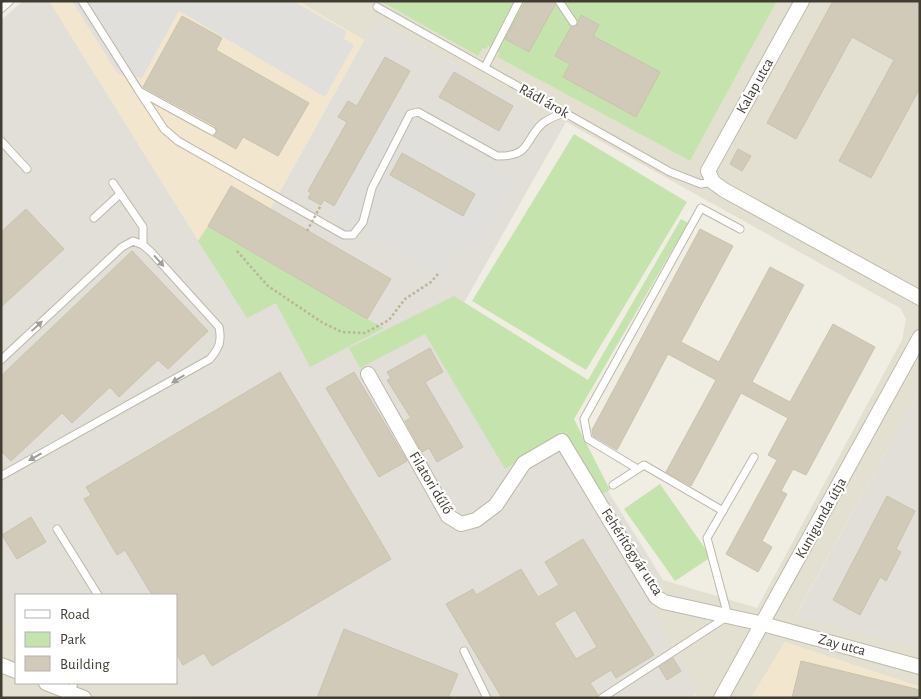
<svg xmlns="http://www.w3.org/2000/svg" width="921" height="699" viewBox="0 0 921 699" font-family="'Alegreya Sans',sans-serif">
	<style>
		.residential { fill: #e4e0d1 }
		.commercial { fill: #f2e6ce }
		.industrial { fill: #e2ded8 }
		.green { fill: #c5e3ad }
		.parking { fill: #e1dfdb }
		.building { fill: #d1cab9; stroke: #cbc2ac; fill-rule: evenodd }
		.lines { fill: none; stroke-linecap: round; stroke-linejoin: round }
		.service-casing { stroke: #beb9a9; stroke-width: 9 }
		.minor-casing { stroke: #beb9a9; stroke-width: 16 }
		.path { stroke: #bcb398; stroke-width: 2.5; stroke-dasharray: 2.5 2.5; stroke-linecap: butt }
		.service { stroke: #fff; stroke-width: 7 }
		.minor { stroke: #fff; stroke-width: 14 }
		.path-bridge { stroke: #bcb398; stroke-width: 2.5; stroke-dasharray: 2.5 2.5; stroke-linecap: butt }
		.oneway { fill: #a09e99 }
		.labels { text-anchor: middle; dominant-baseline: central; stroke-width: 4.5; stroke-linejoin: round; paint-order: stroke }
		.street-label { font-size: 15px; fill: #413d33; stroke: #fff }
	</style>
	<rect width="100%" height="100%" fill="#f0ede3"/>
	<!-- residential -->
	<g class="residential">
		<path d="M298 1H380L478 56 483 48 488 46 499 53 497 57 690 161 777 1H920V389L796 615 920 648V687L785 642 751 698H695L696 695 651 608 663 580 757 608 902 340 906 319 900 308 566 122 558 123 554 131 541 125 532 119 536 110 376 19 364 40Z"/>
		<path d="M1 622 16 628V683H157L195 698H7L1 695Z"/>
	</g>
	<!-- commercial -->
	<g class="commercial">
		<path d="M49 1H298L364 40 227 287Z"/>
		<path d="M785 642 920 687V698H751Z"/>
	</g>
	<!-- industrial -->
	<g class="industrial">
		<path d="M23 1H49L227 287 376 19 536 110 532 119 541 125 554 131 558 123 566 122 461 308 567 425 663 580 651 608 694 682 695 698H195L157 683H176V595H16V628L1 622V20Z"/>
		<path d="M920 389V648L796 616Z"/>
	</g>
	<!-- green -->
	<g class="green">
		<path d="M380 1H777L690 161 497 57 499 53 488 46 486 49 483 48 478 56Z"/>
		<path d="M574 134 687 202 586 370 472 301Z"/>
		<path d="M681 219 688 223 574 419 610 490 602 494 567 437 551 439 505 469 425 334 360 368 349 348 454 296 588 380Z"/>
		<path d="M208 226 367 319 384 328 310 367 276 303 247 318 198 241Z"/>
		<path d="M660 484 711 557 675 581 624 509Z"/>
	</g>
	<!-- parking -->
	<g class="parking">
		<path d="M72 1H293L346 31 344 39 354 45 325 97 179 11 142 78 118 74Z"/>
		<path d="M388 109 514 181 484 238 456 253 450 244 438 253 454 261 444 277 331 213Z"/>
	</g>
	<!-- building -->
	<g class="building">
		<path d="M526 1H554L555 5 529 52 505 39Z"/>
		<path d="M833 1H920V88L871 178 839 161 894 60 852 37 796 139 767 123Z"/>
		<path d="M581 15 599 25 593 36 660 72 636 117 563 77 570 64 555 56 571 27 577 25Z"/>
		<path d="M182 16 222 38 216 50 309 103 278 156 243 137 236 149 213 136 217 131 215 126 143 87Z"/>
		<path d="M385 57 410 71 334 206 324 200 321 205 308 198 311 193 308 191 347 122 338 117 348 101 357 106Z"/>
		<path d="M454 72 513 106 499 131 439 97Z"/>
		<path d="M738 149 751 156 742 171 730 164Z"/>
		<path d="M402 153 475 194 463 216 390 175Z"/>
		<path d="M231 186 391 279 367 319 208 226Z"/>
		<path d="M26 209 64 249 1 307V232Z"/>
		<path d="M700 229 733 246 681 342 719 362 770 267 804 285 752 382 790 402 833 324 875 347 806 475 793 469 781 491 787 494 762 541 772 547 758 572 726 554 777 460 768 455 788 418 741 393 691 486 666 472 716 380 668 354 617 450 593 436 592 430Z"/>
		<path d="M132 251 208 331 168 369 158 360 119 397 110 387 72 423 62 413 11 461 1 451V376Z"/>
		<path d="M430 348 443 372 425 382 463 447 437 462 429 448 422 452 405 421 411 418 387 380 391 378 387 372Z"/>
		<path d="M280 372 391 559 212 666 204 653 183 665 176 653V595H152L125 550 117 555 84 499 91 495 86 487Z"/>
		<path d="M354 372 407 461 379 477 326 388Z"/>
		<path d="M887 496 915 511 896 549 901 552 886 581 880 577 860 615 833 600Z"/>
		<path d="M31 517 46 542 17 559 2 535Z"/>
		<path d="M583 539 654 655 616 678 611 670 590 683 598 695 597 698H502L446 604 473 589 476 595 521 569 538 597 559 585 545 562ZM575 610 597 647 576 659 554 623Z"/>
		<path d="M344 629 458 674 448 698H317Z"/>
		<path d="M673 658 681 671 667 680 659 667Z"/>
		<path d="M801 661 920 690V698H792Z"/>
	</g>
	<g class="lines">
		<!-- service casing -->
		<g class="service-casing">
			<g id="service">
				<path d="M82 1 139 91 212 131"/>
				<path d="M559 1 573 22"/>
				<path d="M377 7 670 172 701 184 713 182"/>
				<path d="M1 9 10 1"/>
				<path d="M485 67 519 1"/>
				<path d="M139 91 164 129 178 141 344 235H353L363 222 372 188 410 114 418 112 497 156C532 157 524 139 543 123 550 118 557 115 565 113"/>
				<path d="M1 141 27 169"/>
				<path d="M113 183 143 227V245"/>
				<path d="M94 218 120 194"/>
				<path d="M1 360 122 247 133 241 143 245 151 252 219 327C222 342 219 348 210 359L1 476"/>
				<path d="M636 468 588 439 584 419 701 208 740 229"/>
				<path d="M613 485 644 465 723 511"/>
				<path d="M57 529 98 595"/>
				<path d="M464 651 487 698"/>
				<path d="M70 693 74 683"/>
				<path d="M602 698 728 616 707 538 754 457"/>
			</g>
		</g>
		<!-- minor casing -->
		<g class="minor-casing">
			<g id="minor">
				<path d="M802 1 708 171 713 182 724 190 920 298"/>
				<path d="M368 374 448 516 461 524 476 520 496 505 524 463 562 441 656 597 664 602 763 624 920 667"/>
				<path d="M1 665 16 671"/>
				<path d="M46 683 84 698"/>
				<path d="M721 698 920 337"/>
			</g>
		</g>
		<!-- path -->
		<path class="path" d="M237 251 268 286 323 323 342 332 365 333 389 320 405 299 431 282 438 274"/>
		<!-- service -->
		<use href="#service" class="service"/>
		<!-- minor -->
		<use href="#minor" class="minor"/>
		<!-- path-bridge -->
		<path class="path-bridge" d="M307 231 321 205"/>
	</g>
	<!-- one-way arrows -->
	<defs><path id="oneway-solid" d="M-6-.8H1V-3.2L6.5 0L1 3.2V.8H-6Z" transform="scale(1.25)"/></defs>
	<g class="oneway">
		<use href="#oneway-solid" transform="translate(159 261) rotate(48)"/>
		<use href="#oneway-solid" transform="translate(37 326) rotate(-43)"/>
		<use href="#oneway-solid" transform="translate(178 379) rotate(149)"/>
		<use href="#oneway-solid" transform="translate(35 457) rotate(151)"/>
	</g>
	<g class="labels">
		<!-- street labels -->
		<g class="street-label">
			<text transform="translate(755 86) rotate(-61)">Kalap utca</text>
			<text transform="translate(544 101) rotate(29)">Rádl árok</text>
			<text transform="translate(431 483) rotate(59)">Filatori dűlő</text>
			<text transform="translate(821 518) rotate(-61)">Kunigunda útja</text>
			<text transform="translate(632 552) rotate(57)">Fehérítőgyár utca</text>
			<text transform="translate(842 645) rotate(15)">Zay utca</text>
		</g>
	</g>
	<!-- border -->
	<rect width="921" height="699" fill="none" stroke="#413d33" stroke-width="5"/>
	<!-- legend -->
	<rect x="15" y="594" width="162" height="90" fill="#ffffff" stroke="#b3b1ad"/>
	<rect x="25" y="610" width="25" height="8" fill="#ffffff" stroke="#b3b1ad"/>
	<text x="60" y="619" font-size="15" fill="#413d33">Road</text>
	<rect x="25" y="632" width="25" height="15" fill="#c5e3ad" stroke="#b3b1ad"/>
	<text x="60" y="644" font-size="15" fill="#413d33">Park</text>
	<rect x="25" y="656" width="25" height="15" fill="#d1cab9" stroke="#b3b1ad"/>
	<text x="60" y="669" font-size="15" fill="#413d33">Building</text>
</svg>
